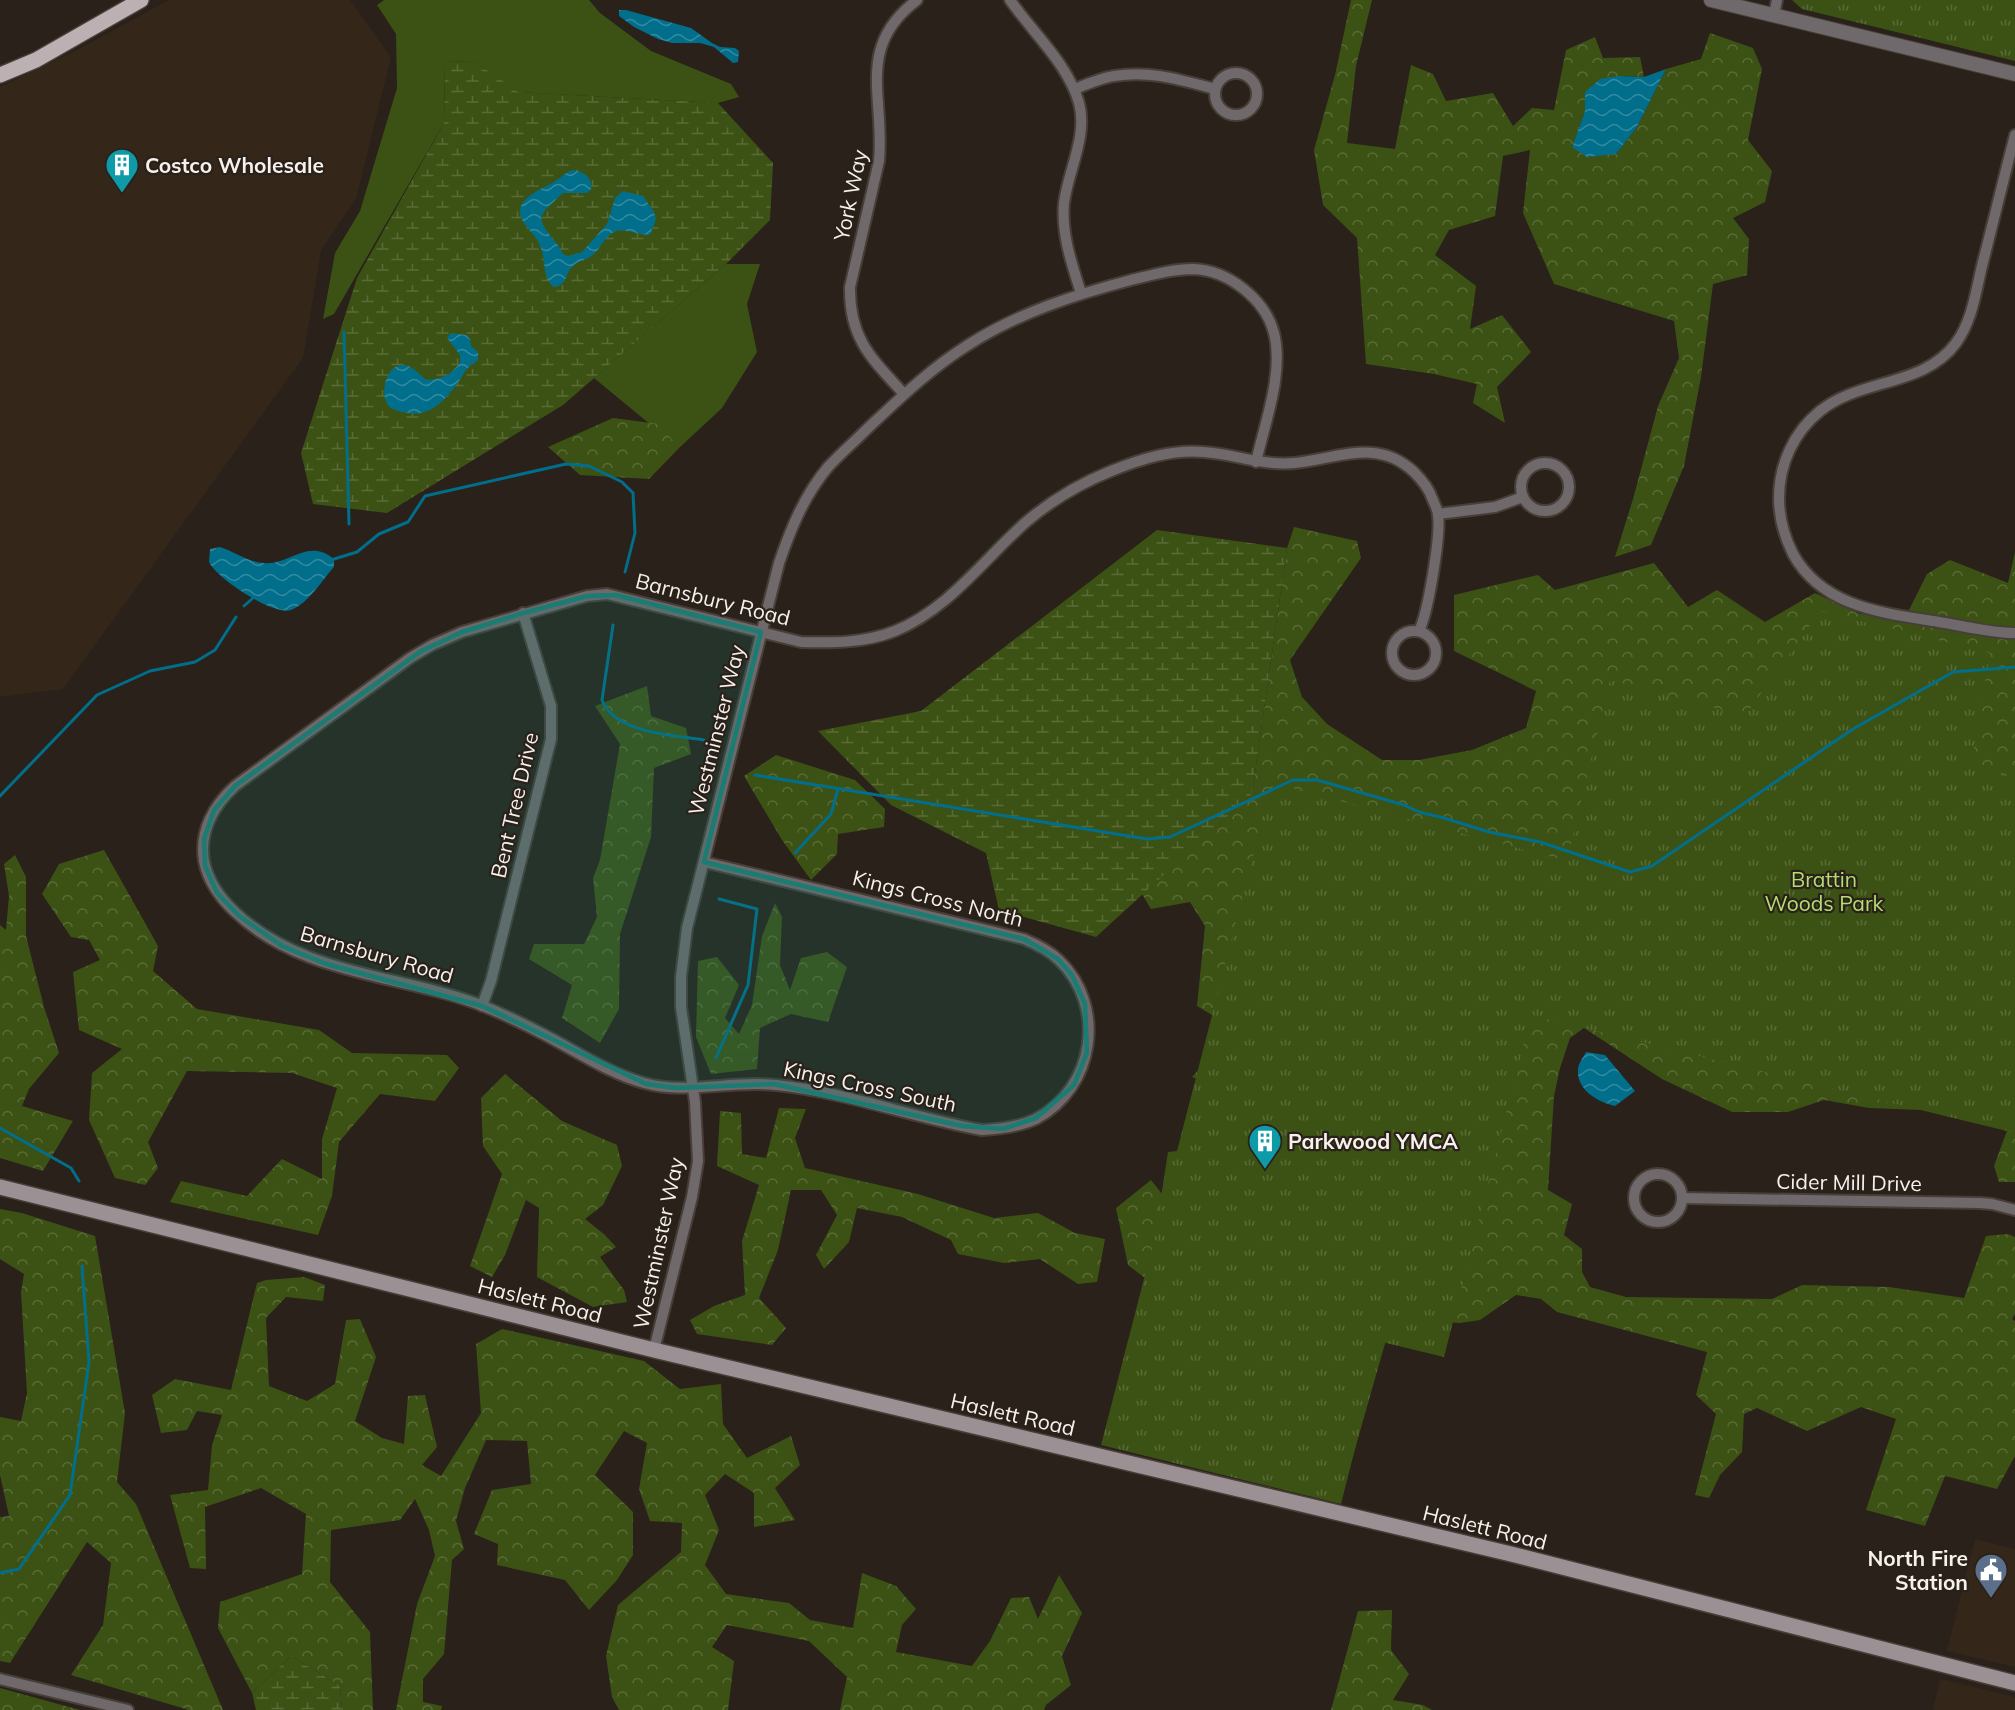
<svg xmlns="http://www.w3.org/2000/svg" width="2015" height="1710" viewBox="0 0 2015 1710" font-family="Mulish,sans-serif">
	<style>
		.commercial { fill: #34271a }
		.grass { fill: #3c5214 }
		.forest { fill: url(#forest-crowns) }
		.wetland { fill: url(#wetland-marsh) }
		.park { fill: url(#park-tufts) }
		.water { fill: url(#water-waves) }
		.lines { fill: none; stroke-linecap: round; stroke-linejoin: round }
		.stream { stroke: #016e8b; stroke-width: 3 }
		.minor-casing { stroke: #463e37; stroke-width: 14 }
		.tertiary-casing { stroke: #463e37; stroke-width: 16 }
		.secondary-casing { stroke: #463e37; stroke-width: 18 }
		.primary-casing { stroke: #463e37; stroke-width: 18 }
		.minor { stroke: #6f696b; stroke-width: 10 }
		.tertiary { stroke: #6f696b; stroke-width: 14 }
		.secondary { stroke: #9b9194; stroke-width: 15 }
		.primary { stroke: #bdb0b3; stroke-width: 15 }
		.marked { fill: #1b7c74; fill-opacity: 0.2; stroke: #1b7c74; stroke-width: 4.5; stroke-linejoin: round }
		.labels { text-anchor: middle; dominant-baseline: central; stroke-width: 4.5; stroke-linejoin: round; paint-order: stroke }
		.poi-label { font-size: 21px; font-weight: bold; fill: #f7f1ec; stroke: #29211a; text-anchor: start }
		.street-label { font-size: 21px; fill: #f7f1ec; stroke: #29211a }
		.park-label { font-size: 21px; fill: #b3de6f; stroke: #29211a }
	</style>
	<defs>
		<pattern id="forest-crowns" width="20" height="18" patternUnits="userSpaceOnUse" patternTransform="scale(1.5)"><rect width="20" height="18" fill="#3c5214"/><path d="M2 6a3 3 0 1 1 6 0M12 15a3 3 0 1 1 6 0" fill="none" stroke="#596b36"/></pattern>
		<pattern id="wetland-marsh" width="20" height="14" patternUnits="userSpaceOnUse" patternTransform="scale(1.5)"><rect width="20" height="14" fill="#3c5214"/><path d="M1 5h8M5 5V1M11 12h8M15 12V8" fill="none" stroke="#596b36"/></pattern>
		<pattern id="park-tufts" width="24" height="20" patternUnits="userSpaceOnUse" patternTransform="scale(1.5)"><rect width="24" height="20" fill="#3c5214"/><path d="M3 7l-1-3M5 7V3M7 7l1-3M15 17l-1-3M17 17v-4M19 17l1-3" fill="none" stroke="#596b36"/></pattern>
		<pattern id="water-waves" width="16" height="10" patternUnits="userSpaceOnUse" patternTransform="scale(1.5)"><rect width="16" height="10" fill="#016e8b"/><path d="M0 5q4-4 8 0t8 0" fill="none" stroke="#338aa1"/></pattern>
	</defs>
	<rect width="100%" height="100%" fill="#29211a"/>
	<!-- commercial -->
	<g class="commercial">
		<path d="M169 0H350L391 57 356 199 321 250 303 358 63 689 0 697V87L73 52Z"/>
		<path d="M1975 1539 2015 1549V1667L1947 1651Z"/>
		<path d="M1940 1679 2015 1697V1710H1933Z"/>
	</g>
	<!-- grass -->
	<g class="grass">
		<path d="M384 0H589L600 13 651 51 731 84 739 97 718 103 517 92 474 61 445 62 444 123 334 314 323 319 335 253 360 211 397 88 396 34 377 5Z"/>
		<path d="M726 264H760L747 304 757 352 722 408 679 448 594 378Z"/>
	</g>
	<!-- forest -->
	<g class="forest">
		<path d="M1351 0H1372L1356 66 1347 143 1395 149 1411 65 1433 74 1446 101 1493 93 1513 126 1532 108 1554 110 1566 50 1595 37 1603 58 1640 57 1644 77 1619 76 1585 92V111L1572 147 1616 154 1637 127 1666 69 1701 59 1710 33 1753 48 1762 69 1748 140 1772 171 1765 202 1733 218 1749 239 1747 275 1713 284 1701 377 1684 466 1651 545 1615 557 1633 499 1658 406 1679 358 1674 321 1554 284 1523 213 1530 150 1503 156 1495 216 1449 230 1435 255 1476 286 1470 329 1502 315 1531 352 1497 387 1505 423 1473 403 1477 384 1434 374 1366 364 1357 238 1323 205 1314 150 1335 75Z"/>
		<path d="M613 418 659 424 679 448 649 479 580 475 548 447Z"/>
		<path d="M1294 527 1357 541 1361 558 1290 660 1302 697 1327 724 1382 760H1419L1472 750 1526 728 1536 691 1454 651V595L1538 575 1555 590 1654 563 1688 607 1717 590 1765 622 1815 593 1857 613 1903 622 1927 574 1950 560 2008 583 2015 552V1182H1999L1994 1166 2008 1128 1948 1111 1869 1108 1824 1100 1788 1112H1732L1662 1079 1584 1028 1570 1038 1560 1068 1554 1096 1548 1190 1572 1204 1564 1235 1582 1249V1272L1590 1287 1626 1297 1772 1299 1802 1285 1889 1287 1964 1298 1986 1236 2008 1234 2015 1237V1314L2012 1319 2015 1321V1456L1997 1489 1945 1476 1925 1526 1866 1510 1896 1419 1861 1407 1807 1431 1757 1408 1744 1414 1742 1452 1720 1475 1709 1498 1695 1495 1716 1414 1696 1395 1707 1352 1557 1312 1541 1299 1516 1295 1480 1320 1460 1323 1392 1319 1343 1491 1227 1091 1192 1077 1216 1051 1225 1023 1197 1006 1205 926 1190 902 1151 909 1142 894 1252 794 1287 548Z"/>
		<path d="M647 686 651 716 686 728 691 754 654 768 651 837 620 934 619 1009 600 1043 562 1018 572 985 529 959 534 944H584L597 917 593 878 600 860 620 744 595 706Z"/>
		<path d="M776 755 855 780 885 809 884 827 838 834 837 854 811 880 782 840 744 776Z"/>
		<path d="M104 850 158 946 153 971 197 1009 319 1030 352 1053 447 1055 459 1068 435 1101 380 1094 339 1142 332 1196 318 1235 170 1202 181 1181 247 1196 282 1159 322 1179V1139L337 1088 292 1073 187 1071 148 1142 158 1168 145 1185 115 1178 89 1120 92 1073 122 1049 79 1030 73 972 100 960 89 940 71 937 42 894 59 864Z"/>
		<path d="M15 855 26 877V936L44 1007 59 1053 29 1089 22 1106 73 1121 43 1171 0 1158V925L6 930 9 896 4 864Z"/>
		<path d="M775 903 782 917 780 965 790 990 801 958 827 952 847 967 828 1022 791 1014 760 1028 757 1069 711 1074 696 1037 698 961 717 957 739 985 725 1018 739 1034 752 1005 762 936Z"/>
		<path d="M505 1074 562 1121 617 1145 622 1166 603 1205 585 1219 605 1235 616 1247 600 1257 624 1290 627 1302 593 1307 537 1277 539 1208 526 1200 505 1255 492 1277 470 1266 502 1174 483 1146 481 1098Z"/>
		<path d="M779 1108 806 1109 795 1138 805 1168 918 1194 994 1218 1038 1213 1075 1233 1105 1239 1097 1282 1078 1284 1040 1259 1004 1263 958 1254 951 1240 902 1217 857 1208 849 1242 824 1269 816 1255 837 1215 821 1190H791L778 1250 759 1298 786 1328 772 1345 697 1334 690 1320 714 1306 745 1295 742 1241 759 1185 717 1166 720 1111 741 1113 742 1154 766 1158Z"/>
		<path d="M1151 1180 1199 1241 1162 1291 1128 1265 1116 1208Z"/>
		<path d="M0 1209 22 1213 95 1236 125 1413 117 1482 136 1504 223 1710H189L71 1675 103 1625 111 1563 87 1542 10 1663 0 1661V1517L9 1516 0 1475V1417L21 1421 27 1393 21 1292 24 1274 0 1259Z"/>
		<path d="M304 1277 325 1285 323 1301 286 1297 266 1318 269 1386 307 1401 335 1384 346 1320 360 1319 376 1357 355 1421 382 1438 404 1444 408 1396 425 1395 437 1447 422 1465 441 1476 481 1413 476 1344 502 1329 644 1361 680 1389 721 1384 723 1424 747 1458 791 1436 800 1465 775 1488 795 1520 754 1527V1493L725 1474 705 1495 719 1530 705 1565 726 1594 789 1603 810 1620 853 1628 862 1573 896 1586 916 1609 902 1625 896 1652 972 1666 990 1641 1011 1598 1029 1597 1038 1619 1059 1575 1082 1613 1062 1656 1071 1685 1046 1705 1044 1710H840L847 1677 809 1641 727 1625 712 1647 734 1661 728 1710H619L612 1697 606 1656 618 1605 681 1552 682 1523 650 1521 639 1489 647 1443 624 1431 595 1475 633 1512V1555L617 1580 589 1610 565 1580 497 1565 498 1544 474 1534 492 1490 531 1484 527 1441 486 1440 465 1488 456 1521 464 1549 452 1560 444 1654 423 1679V1702L442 1706 441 1710H396L417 1604 435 1556 429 1530 415 1499 400 1520 331 1530 330 1582 370 1632 373 1710H342L340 1686 291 1656 252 1693 218 1628 220 1602 302 1574 306 1514 261 1488 205 1507 206 1569 190 1568 170 1495 208 1490 212 1445 222 1415 197 1411 187 1430 161 1433 152 1395 175 1379 231 1390 257 1283 266 1280Z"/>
		<path d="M1392 1610 1391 1650 1409 1674 1393 1700 1423 1705 1432 1710H1331L1358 1611Z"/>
		<path d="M0 1688 80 1710H0Z"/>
	</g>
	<!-- wetland -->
	<g class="wetland">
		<path d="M474 61 518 92 718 103 773 163 770 220 726 264 563 405 387 513 313 504 301 453 357 278 444 123 445 62Z"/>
		<path d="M1157 530 1287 548 1252 794 1096 937 999 910 986 853 891 805 818 731 921 711Z"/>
		<path d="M291 1656 340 1686 342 1710H256L252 1693Z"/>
	</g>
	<!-- park -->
	<g class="park">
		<path d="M1792 0H2015V61L1802 9Z"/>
		<path d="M1820 611 1990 653 1971 766 2015 778V1133L1531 1015 1444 1357 1382 1342 1341 1504 1101 1445 1160 1217H1158L1168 1152 1177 1151 1272 783 1567 861 1610 680 1745 716Z"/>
	</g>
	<!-- water -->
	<g class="water">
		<path d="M619 10H626L691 28 712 43 720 47 735 48 739 51 738 62 733 63 714 47 700 43H672L658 39 634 27 619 16Z"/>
		<path d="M1666 69 1637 127 1616 154 1587 157 1572 147 1585 111V92L1600 79 1619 76 1644 77Z"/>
		<path d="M573 170C585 173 590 175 592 188L587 193H563L545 210 541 218C544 233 557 240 563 254L568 256 582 252 607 224 615 198 623 191 643 196 654 212 656 220 650 235C639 235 628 229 617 231 604 235 601 250 590 257 585 260 578 261 573 266 564 274 568 286 553 287 542 275 546 262 541 248 537 235 524 227 521 217 514 197 546 188 557 180 563 176 566 172 573 170Z"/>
		<path d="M451 333 466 335 470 339 471 346 478 352V360C475 363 470 365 467 369 463 373 461 379 457 384 445 400 430 417 408 413 403 412 396 411 391 408 377 398 386 358 408 366 415 368 420 376 427 380 443 379 450 375 460 363V355L447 338Z"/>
		<path d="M220 547C235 552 248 562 264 563 288 566 308 537 334 559V567C322 580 309 603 291 610 274 616 217 579 209 562L210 549Z"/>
		<path d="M1586 1052 1605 1055 1635 1091 1615 1106C1598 1102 1576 1090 1578 1069 1578 1064 1584 1056 1586 1052Z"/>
	</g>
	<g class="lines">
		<!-- stream -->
		<g class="stream">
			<path d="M344 332 349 524"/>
			<path d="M334 559 357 552 379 534 408 522 425 496 566 464 589 466 622 482 633 493 635 533 625 572"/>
			<path d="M244 606 253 598"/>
			<path d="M613 625 602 700C614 733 673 735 704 740"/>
			<path d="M755 775 1147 839 1170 837 1293 780H1317L1404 805 1419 812 1444 818 1489 832 1540 842 1630 872 1652 866 1853 729 1953 672 2015 667"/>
			<path d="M0 796 97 695 150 671 195 662 215 650 236 617"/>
			<path d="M795 853 831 814 838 789"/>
			<path d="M716 1058 748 985 757 909 719 899"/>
			<path d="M0 1128 71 1168 79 1181"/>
			<path d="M0 1573 19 1569 70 1495 89 1362 82 1266"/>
		</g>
		<!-- minor casing -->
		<g class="minor-casing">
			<g id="minor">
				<path d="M1010 0C1033 33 1068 64 1079 103 1088 136 1068 171 1064 203 1061 233 1072 265 1081 293"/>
				<path d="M1774 15 1777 0"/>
				<circle cx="1236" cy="94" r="21"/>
				<path d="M1075 89C1087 84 1101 78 1114 76 1150 70 1181 80 1215 89"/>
				<path d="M2015 135C2004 177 1994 219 1983 262 1976 289 1973 320 1956 343 1924 387 1861 378 1820 411 1794 432 1779 464 1779 498 1779 517 1784 536 1793 554 1823 608 1884 613 1939 622 1964 626 1990 633 2015 633"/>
				<path d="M904 394C871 358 849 338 850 287L879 161C885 96 855 47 917 0"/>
				<circle cx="1545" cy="487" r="24"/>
				<path d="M1438 514 1495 507 1523 497"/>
				<circle cx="1414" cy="653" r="22"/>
				<path d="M704 862 1024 939C1036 944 1049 950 1059 960 1107 1006 1095 1088 1036 1119 1019 1127 1001 1129 982 1130 913 1118 846 1092 776 1085 732 1080 687 1095 644 1083 608 1073 576 1051 543 1034 524 1024 503 1014 483 1006 401 974 302 976 235 912 220 898 208 882 204 861 199 831 214 805 235 786L410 658 432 645 462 632 587 596 607 594 801 642C832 643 865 643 895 631 949 609 983 560 1026 522 1052 500 1081 483 1111 471 1141 459 1172 449 1204 452 1234 454 1263 466 1294 463 1337 459 1377 437 1414 472 1421 479 1429 489 1432 498 1434 503 1438 510 1438 515 1441 535 1428 613 1419 631"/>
				<path d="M482 1006 491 981 551 739V706L523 613"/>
				<circle cx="1658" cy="1198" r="24"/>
				<path d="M1682 1198 1980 1203 1992 1204 2015 1210"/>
				<path d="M654 1350 692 1197 698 1161 695 1102 681 1007V977L687 928 779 563C791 528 804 496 828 467 840 454 854 442 867 429 899 399 931 368 968 345 1018 313 1074 295 1131 280 1152 275 1172 269 1193 269 1228 270 1265 299 1274 333 1284 373 1265 422 1256 462"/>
				<path d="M0 1679 128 1710"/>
			</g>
		</g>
		<!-- tertiary casing -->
		<g class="tertiary-casing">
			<path id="tertiary" d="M1711 0 2015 74"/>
		</g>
		<!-- secondary casing -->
		<g class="secondary-casing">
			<path id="secondary" d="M0 1187 654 1350 1511 1554 2015 1683"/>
		</g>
		<!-- primary casing -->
		<g class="primary-casing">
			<path id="primary" d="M0 75 36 60 141 0"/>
		</g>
		<!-- minor -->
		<use href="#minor" class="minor"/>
		<!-- tertiary -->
		<use href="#tertiary" class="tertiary"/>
		<!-- secondary -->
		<use href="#secondary" class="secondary"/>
		<!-- primary -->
		<use href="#primary" class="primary"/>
	</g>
	<!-- marked area -->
	<path class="marked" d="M616 595 761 632 704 862 1024 939 1058 959 1072 975 1085 1004 1087 1053 1074 1085 1036 1118 1003 1129 962 1126 774 1084 676 1088 646 1084 482 1006 326 964 282 946 239 916 217 893 205 866 204 839 214 810 235 786 421 651 462 632 523 613 587 596Z"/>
	<!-- icons -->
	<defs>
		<g id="building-pin" transform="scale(1.725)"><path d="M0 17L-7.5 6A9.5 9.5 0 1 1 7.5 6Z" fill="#0f9aa8" stroke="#29211a"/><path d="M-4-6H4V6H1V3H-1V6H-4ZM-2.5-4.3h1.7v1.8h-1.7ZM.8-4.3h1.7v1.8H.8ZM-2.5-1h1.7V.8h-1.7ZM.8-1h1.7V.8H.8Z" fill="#fff"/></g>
		<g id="civic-pin" transform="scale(1.725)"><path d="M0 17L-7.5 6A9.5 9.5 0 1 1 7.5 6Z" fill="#5c6f8a" stroke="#29211a"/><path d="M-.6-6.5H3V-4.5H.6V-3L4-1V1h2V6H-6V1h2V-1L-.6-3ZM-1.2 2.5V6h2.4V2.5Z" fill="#fff"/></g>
	</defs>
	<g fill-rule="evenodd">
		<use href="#building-pin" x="122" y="165"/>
		<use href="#building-pin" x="1265" y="1141"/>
		<use href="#civic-pin" x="1991" y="1570"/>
	</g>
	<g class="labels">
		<!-- poi labels -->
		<g class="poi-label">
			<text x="145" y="165">Costco Wholesale</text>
			<text x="1288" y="1141">Parkwood YMCA</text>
			<text x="1968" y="1558" text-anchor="end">North Fire<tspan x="1968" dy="24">Station</tspan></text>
		</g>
		<!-- street labels -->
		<g class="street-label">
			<text transform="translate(850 195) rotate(-78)">York Way</text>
			<text transform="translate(713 599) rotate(14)">Barnsbury Road</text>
			<text transform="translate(716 730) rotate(-76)">Westminster Way</text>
			<text transform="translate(514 805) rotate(-77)">Bent Tree Drive</text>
			<text transform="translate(938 898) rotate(14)">Kings Cross North</text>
			<text transform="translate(377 954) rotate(16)">Barnsbury Road</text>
			<text transform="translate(870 1086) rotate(12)">Kings Cross South</text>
			<text transform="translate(1849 1182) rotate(1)">Cider Mill Drive</text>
			<text transform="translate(658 1243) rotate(-78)">Westminster Way</text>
			<text transform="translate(540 1300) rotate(14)">Haslett Road</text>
			<text transform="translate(1013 1414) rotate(13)">Haslett Road</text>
			<text transform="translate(1485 1527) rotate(14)">Haslett Road</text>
		</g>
		<!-- park labels -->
		<g class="park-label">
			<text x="1824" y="879">Brattin<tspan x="1824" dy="24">Woods Park</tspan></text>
		</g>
	</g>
</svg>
